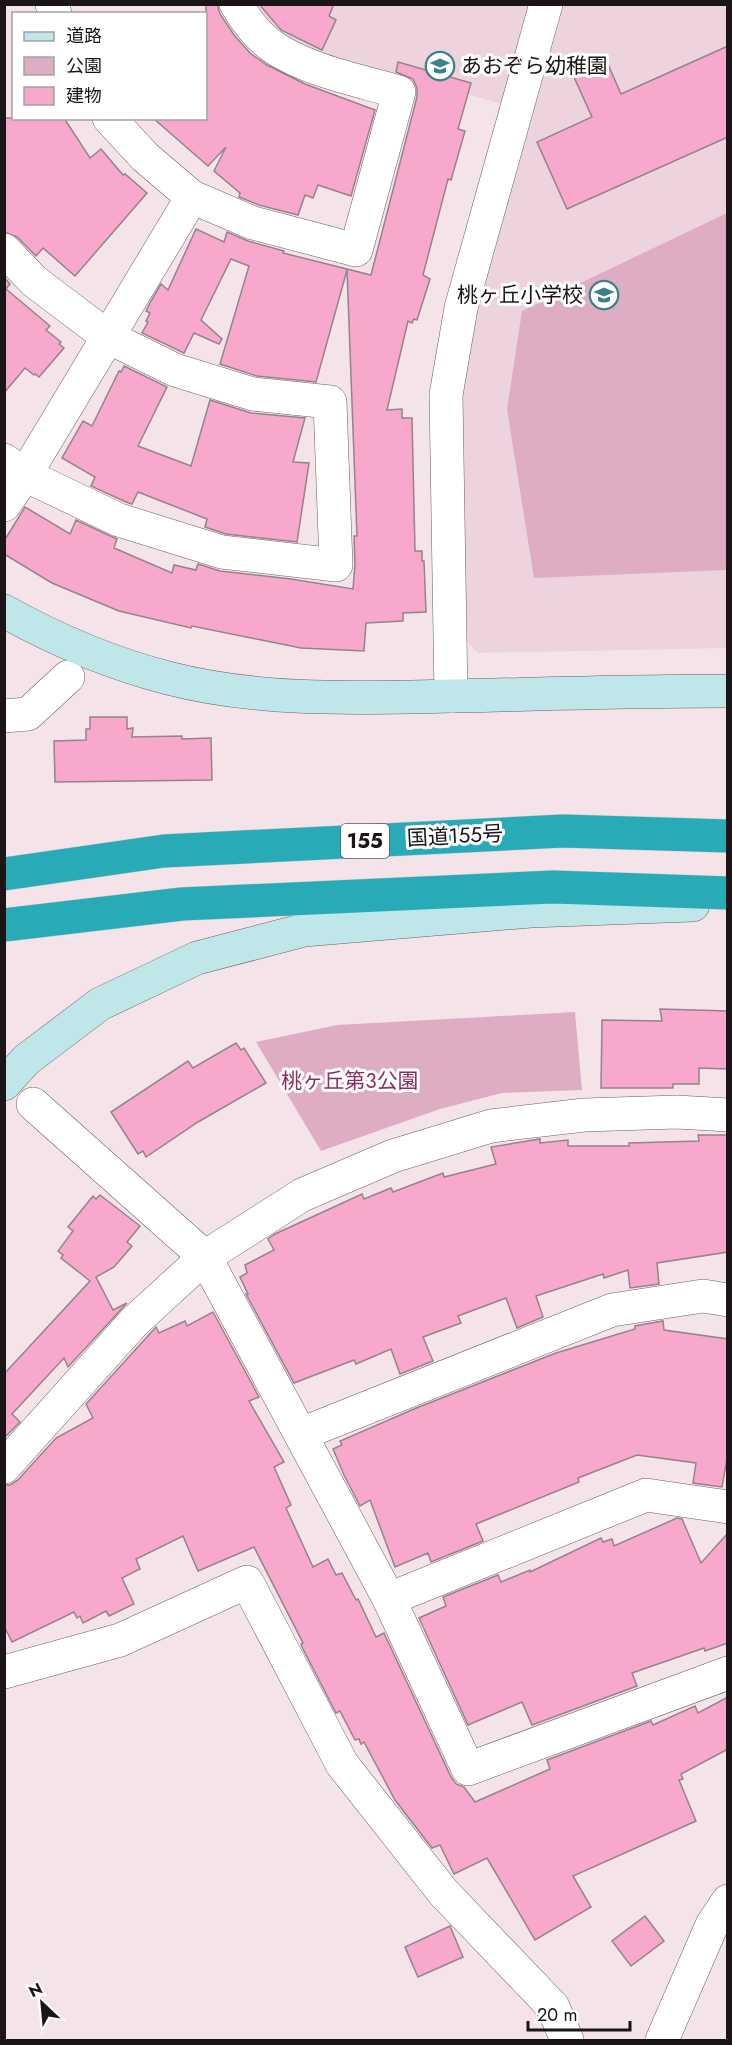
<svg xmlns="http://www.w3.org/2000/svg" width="732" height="2045" viewBox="0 0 732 2045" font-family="Jost,'Noto Sans JP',sans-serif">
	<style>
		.built { fill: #ecd3de }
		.green { fill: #deadc3 }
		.building { fill: #f9a8cd; stroke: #93838a; stroke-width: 1.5 }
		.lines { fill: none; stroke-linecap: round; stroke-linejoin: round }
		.street-casing { stroke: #6d5e64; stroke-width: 34 }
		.secondary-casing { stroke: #6d5e64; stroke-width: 34 }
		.highway-casing { stroke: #cdcccc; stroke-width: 34 }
		.street { stroke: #fff; stroke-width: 33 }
		.secondary { stroke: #bfe6e9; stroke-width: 33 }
		.highway { stroke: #29abb7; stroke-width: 33 }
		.labels { text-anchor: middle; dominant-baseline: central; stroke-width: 6; stroke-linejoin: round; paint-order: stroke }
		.shield { fill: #fff; stroke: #5f5b5d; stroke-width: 1.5 }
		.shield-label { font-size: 20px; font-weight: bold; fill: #1b1517 }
		.poi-label { font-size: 21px; fill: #1b1517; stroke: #fff; text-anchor: start }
		.street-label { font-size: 21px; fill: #1b1517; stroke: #fff }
		.park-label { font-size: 21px; fill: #8b2f61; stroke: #fff }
	</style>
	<rect width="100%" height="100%" fill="#f5e3ea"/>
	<!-- built -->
	<g class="built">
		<path d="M254 5H529L502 104 314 51 288 38 276 30Z"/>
		<path d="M561 5H727V648L478 653 467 642 461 443 463 392 471 332Z"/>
	</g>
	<!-- green -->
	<g class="green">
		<path d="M727 213V570L534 578 507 409 522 311Z"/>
		<path d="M575 1012 582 1090 502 1093 440 1109 321 1151 256 1042 337 1025Z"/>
	</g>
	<!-- building -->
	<g class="building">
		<path d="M206 4H217L220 14 234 35 251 54 267 65 305 84 375 110 351 196 318 185 313 198 305 195 298 215 259 205 239 197 240 193 214 171 226 147 208 166 153 118H206Z"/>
		<path d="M259 4H334L329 16 336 20 322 50 281 30Z"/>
		<path d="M728 46V137L567 209 537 142 592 117 574 77 607 62 621 94Z"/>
		<path d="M398 62 471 83 458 129 465 131 451 180 448 179 423 275 430 279 417 320 414 319 412 323 408 321 387 410 402 409V418H412L415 551H422V561H424L426 612 403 613V621L366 623 364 651 301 648 192 626 191 628 119 611 52 583 4 554V541L25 507 70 534 76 520 117 539 114 548 172 573 174 565 196 570 198 564 220 571 291 579 353 589 355 564 354 536H357L347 270 316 382 257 376 220 364 249 266 231 259 201 320 222 339 219 344 194 333 184 353 142 333 148 322 146 321 150 313 146 311 151 301 161 284 168 290 196 229 224 242 227 232 248 241 284 251 283 253 371 275 417 97V88L413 79 396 72Z"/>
		<path d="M4 118H64L90 158 101 149 123 175 125 174 147 193 75 276 43 248 36 256 17 237 4 232Z"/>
		<path d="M4 277 10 284 6 289 50 326 46 330 61 342 59 344 64 348 39 377 35 374 34 375 25 368 4 393Z"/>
		<path d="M124 366 167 387 138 446 191 466 210 400 251 413 305 418 293 462 309 463 297 542 226 534 205 527 207 519 138 492 132 504 126 502 91 486 95 477 62 458 83 421 92 426 119 371 121 372Z"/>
		<path d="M90 717H127V729L133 728 132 737 182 736V739L211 738 212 780 55 782 54 741 86 740V729H90Z"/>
		<path d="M660 1009 728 1011V1069L699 1068V1084H673V1088H601L602 1020 662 1021Z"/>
		<path d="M236 1043 241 1050 244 1048 266 1083 198 1122 146 1157 143 1151 138 1154 111 1112 188 1061 193 1068Z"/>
		<path d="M698 1135H728V1252L657 1263 659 1284 630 1288 628 1270 604 1278 603 1274 536 1296 543 1317 517 1328 506 1298 458 1316 461 1323 423 1337 433 1361 400 1374 391 1349 356 1364 354 1360 294 1383 246 1294H248L240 1277 247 1273 245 1265 274 1250 268 1239 275 1234 362 1194 364 1199 391 1188 393 1192 443 1173 444 1177 496 1164 491 1147 540 1139V1143L568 1140V1146H629V1143L699 1141Z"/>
		<path d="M100 1195 140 1226 127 1242 132 1246 114 1267 96 1277 113 1310 127 1303 68 1367 64 1358 12 1414 20 1422 4 1438V1374L90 1281 61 1258 63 1255 58 1251 73 1231 68 1227 93 1196 96 1199Z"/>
		<path d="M213 1312 259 1397 249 1401 284 1462 274 1467 291 1505 286 1508 313 1567 328 1559 336 1575 342 1573 356 1600 358 1599 376 1637 384 1633 451 1777 456 1784 464 1787 475 1802 550 1769 547 1760 651 1721 653 1725 695 1706 698 1713 728 1697V1749L681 1774 683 1779 679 1780 696 1821 573 1876 591 1907 535 1940 487 1858 454 1874 440 1845 432 1848 395 1800 364 1742 361 1744 359 1739 355 1740 340 1711 336 1713 302 1647 301 1644 303 1643 254 1547 198 1571 183 1536 136 1559 140 1569 122 1578 134 1604 109 1616 106 1611 83 1623 80 1616 77 1618 74 1612 12 1642 4 1626V1485H10L18 1480 56 1438 93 1418 86 1404 156 1327 159 1333 185 1321 187 1326Z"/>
		<path d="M663 1321 664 1330 728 1339V1453L722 1487 693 1483 696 1463 637 1455 578 1478 579 1482 476 1524 483 1541 431 1562 428 1553 395 1567 370 1500 360 1506 344 1475 333 1449 342 1445 340 1441 414 1409 556 1353 635 1329V1326Z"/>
		<path d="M677 1518 682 1519 701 1563 728 1533V1643L705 1651 704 1648 632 1673 637 1686 532 1725 522 1702 468 1725 419 1618 446 1606 443 1597 498 1575 501 1582 530 1570V1572L601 1538 603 1542 612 1539 614 1546Z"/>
		<path d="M645 1916 664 1941 631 1966 612 1941Z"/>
		<path d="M450 1926 463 1957 418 1977 405 1947Z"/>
	</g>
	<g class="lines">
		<!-- street casing -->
		<g class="street-casing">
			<g id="street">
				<path d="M52 4 55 14"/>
				<path d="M109 118 145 157 192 197 253 223 356 250 399 92C358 80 313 72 276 49 260 39 246 21 236 4"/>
				<path d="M4 250 34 281 108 337 175 370 253 394 330 402 336 565 222 552 119 520 25 475 4 460"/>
				<path d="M4 505 25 475 192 197"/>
				<path d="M451 696 446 395 461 308 546 4"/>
				<path d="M4 716 28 714 68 677"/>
				<path d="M33 1104 205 1257 389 1599 468 1769 728 1673"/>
				<path d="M301 1434 612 1310 703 1296 728 1300"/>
				<path d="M4 1467 134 1322 205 1257 302 1195 393 1156 491 1126 584 1115 677 1112 728 1115"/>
				<path d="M389 1599 646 1495 728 1507"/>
				<path d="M4 1672 120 1640 247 1582 342 1764 443 1892 553 2007 567 2040"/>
				<path d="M662 2040 712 1925 728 1901"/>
			</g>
		</g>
		<!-- secondary casing -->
		<g class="secondary-casing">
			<g id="secondary">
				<path d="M4 611C56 640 110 663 168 678 261 702 356 698 451 696 543 694 636 691 728 691"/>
				<path d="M4 1084 26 1060 100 1004 197 958 304 930 531 911 693 905"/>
			</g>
		</g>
		<!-- highway casing -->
		<g class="highway-casing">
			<g id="highway">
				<path d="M4 874 164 851 563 831 728 836"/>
				<path d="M4 925 182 904 553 887 728 893"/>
			</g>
		</g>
		<!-- street -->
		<use href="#street" class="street"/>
		<!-- secondary -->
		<use href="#secondary" class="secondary"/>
		<!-- highway -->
		<use href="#highway" class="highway"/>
	</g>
	<!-- icons -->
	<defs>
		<g id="school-ring" transform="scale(1.5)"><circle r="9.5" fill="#fff" stroke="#3a8289" stroke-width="1.5"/><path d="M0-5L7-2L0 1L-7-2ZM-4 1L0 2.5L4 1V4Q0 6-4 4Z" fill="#3a8289"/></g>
	</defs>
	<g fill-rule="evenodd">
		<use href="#school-ring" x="440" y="66"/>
		<use href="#school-ring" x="604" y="295"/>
	</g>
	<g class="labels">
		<!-- shield labels -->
		<rect class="shield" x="341" y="824" width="48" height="34" rx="4.5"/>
		<g class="shield-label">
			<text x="365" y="841">155</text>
		</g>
		<!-- poi labels -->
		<g class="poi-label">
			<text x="461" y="66">あおぞら幼稚園</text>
			<text x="583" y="295" text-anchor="end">桃ヶ丘小学校</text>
		</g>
		<!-- street labels -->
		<g class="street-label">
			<text transform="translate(455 836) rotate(-3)">国道155号</text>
		</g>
		<!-- park labels -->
		<g class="park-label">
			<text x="350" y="1081">桃ヶ丘第3公園</text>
		</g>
	</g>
	<!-- border -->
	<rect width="732" height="2045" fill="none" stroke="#1b1517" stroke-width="12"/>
	<!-- legend -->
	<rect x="12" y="12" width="195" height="108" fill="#ffffff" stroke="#a4a1a2" stroke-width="1.5"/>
	<rect x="24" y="32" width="30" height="9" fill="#bfe6e9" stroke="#a4a1a2" stroke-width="1.5"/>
	<text x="66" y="42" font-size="18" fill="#1b1517">道路</text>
	<rect x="24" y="57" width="30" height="18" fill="#deadc3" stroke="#a4a1a2" stroke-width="1.5"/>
	<text x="66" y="72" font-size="18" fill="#1b1517">公園</text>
	<rect x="24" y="87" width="30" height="18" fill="#f9a8cd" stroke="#a4a1a2" stroke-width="1.5"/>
	<text x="66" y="102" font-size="18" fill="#1b1517">建物</text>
	<!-- north arrow -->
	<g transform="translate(42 2003) rotate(334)" stroke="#ffffff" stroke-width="4.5" paint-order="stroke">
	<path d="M0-4.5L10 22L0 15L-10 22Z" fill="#1b1517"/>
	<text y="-9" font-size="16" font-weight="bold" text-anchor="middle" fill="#1b1517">N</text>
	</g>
	<!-- scale -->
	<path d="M528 2021v9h102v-9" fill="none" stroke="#1b1517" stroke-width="3"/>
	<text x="537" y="2021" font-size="18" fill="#1b1517" stroke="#ffffff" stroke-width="4.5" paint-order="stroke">20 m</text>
</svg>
